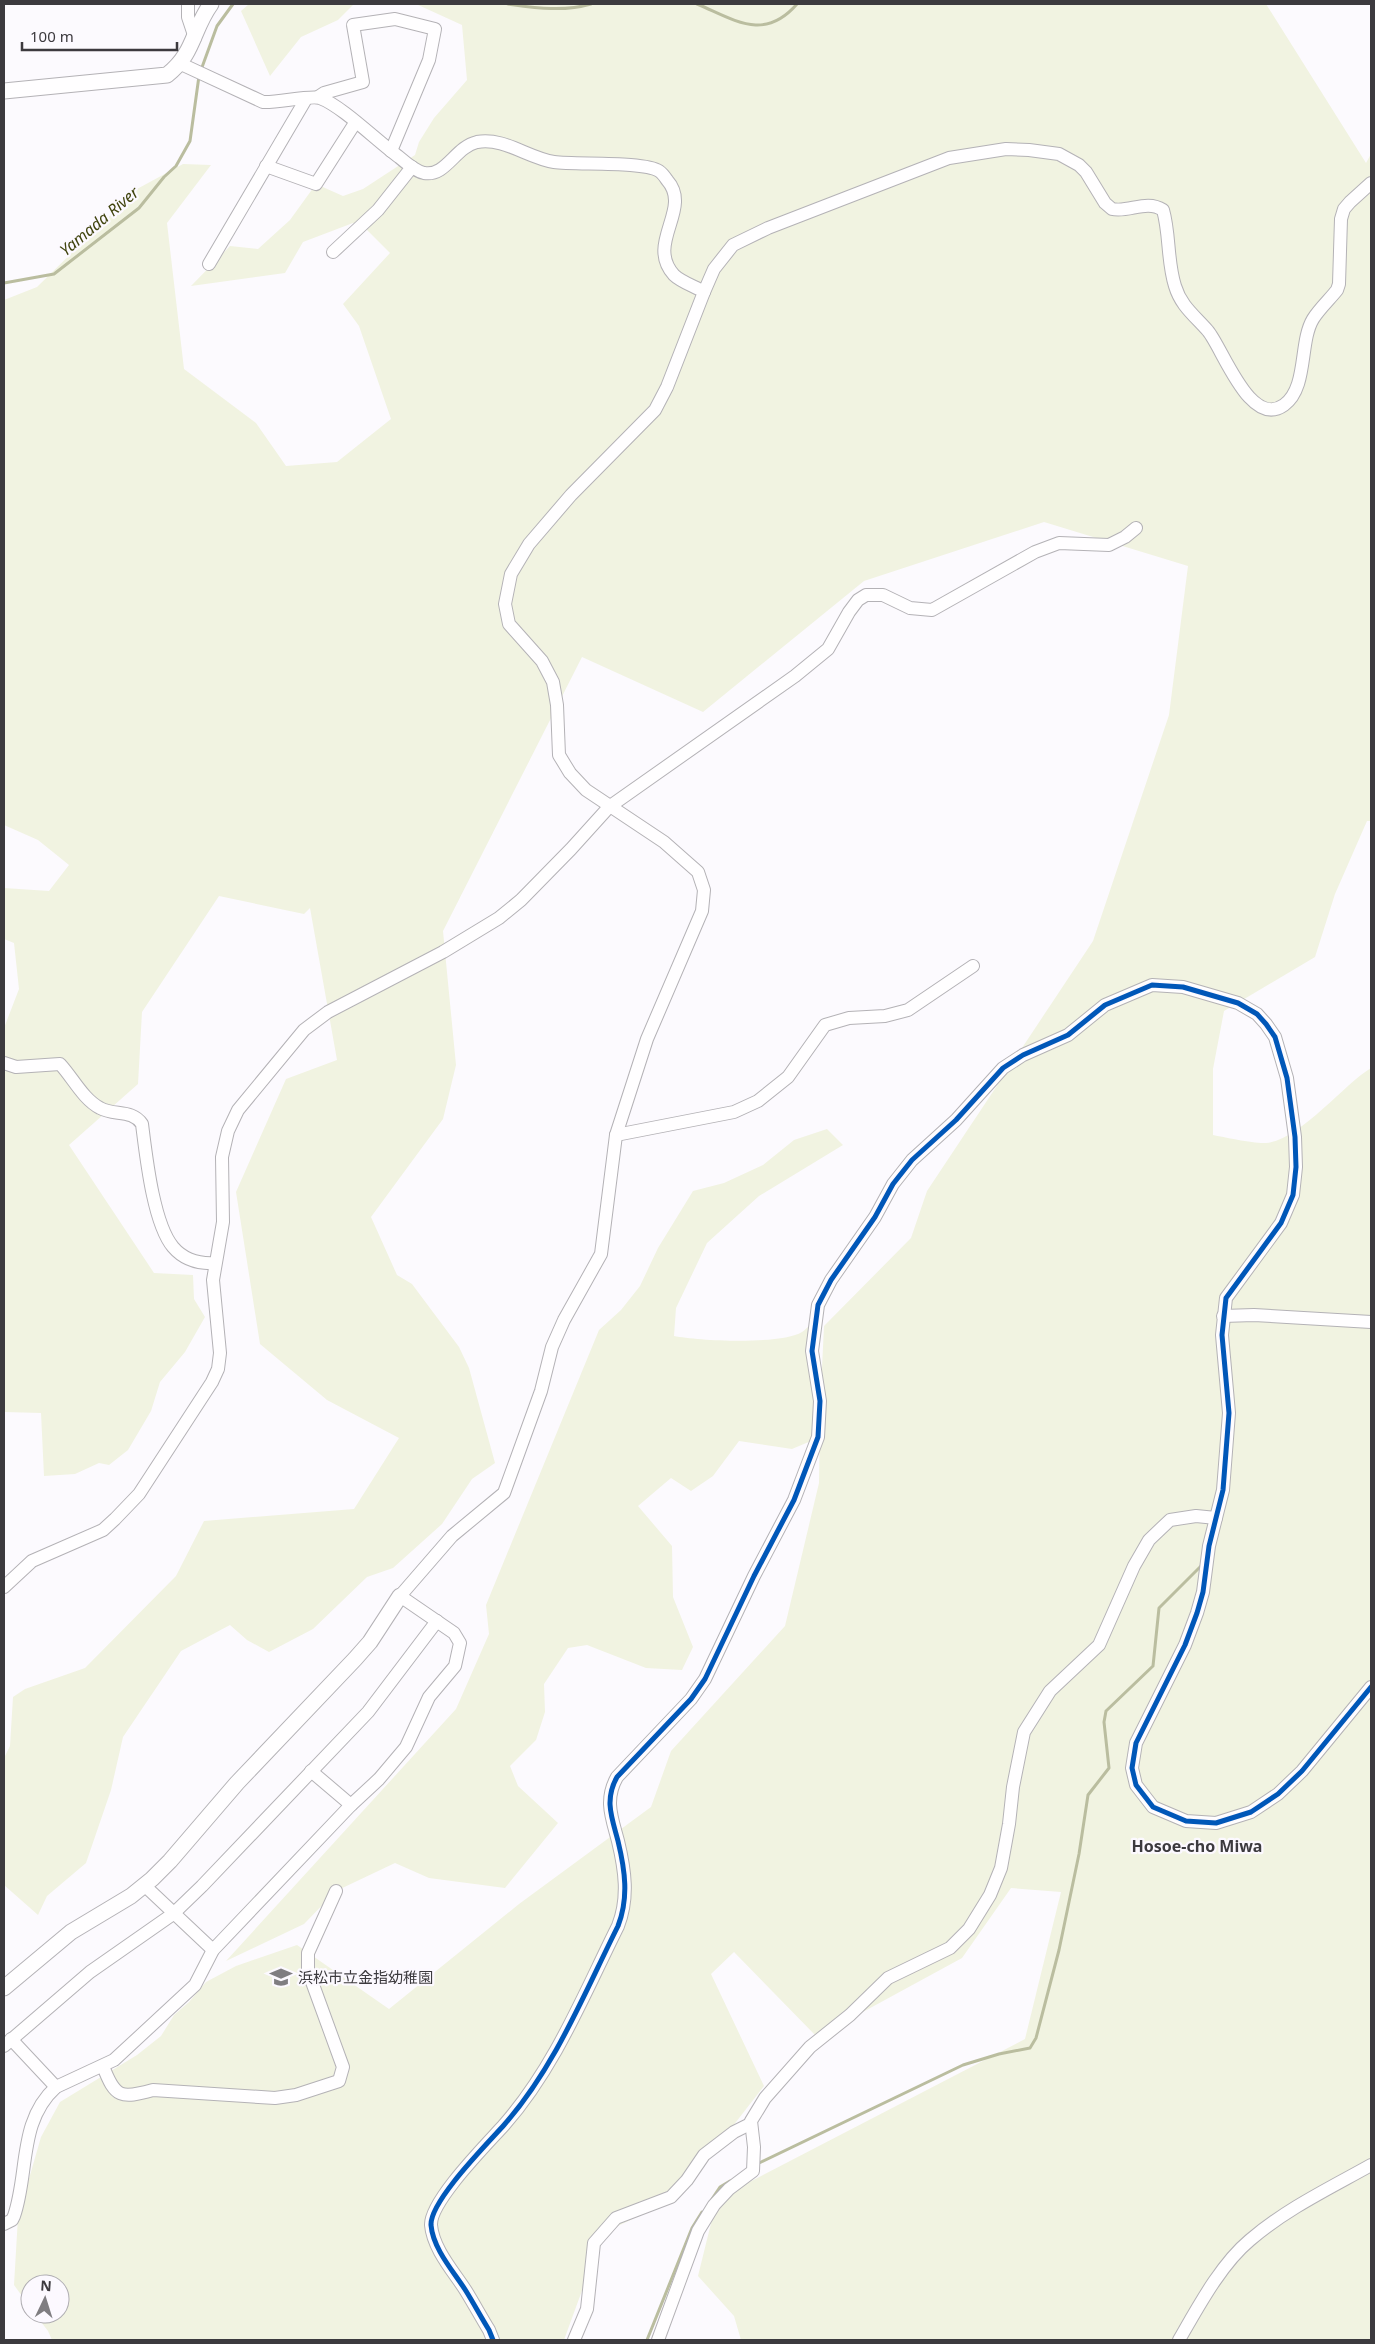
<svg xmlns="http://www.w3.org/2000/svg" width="1375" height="2344" viewBox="0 0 1375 2344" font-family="'Noto Sans','Noto Sans JP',sans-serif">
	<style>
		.green { fill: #f1f3e1 }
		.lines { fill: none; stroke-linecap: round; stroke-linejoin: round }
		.stream { stroke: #babd9f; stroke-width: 3 }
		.minor-casing { stroke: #b4b2b6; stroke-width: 14 }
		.tertiary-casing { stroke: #b4b2b6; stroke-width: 17 }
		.minor { stroke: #fffeff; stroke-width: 12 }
		.tertiary { stroke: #fffeff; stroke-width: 15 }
		.cycleway-casing { stroke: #fcf9ff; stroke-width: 8 }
		.cycleway { stroke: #0057b8; stroke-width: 5 }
		.labels { text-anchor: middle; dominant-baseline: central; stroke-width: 4.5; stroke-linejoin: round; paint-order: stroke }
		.poi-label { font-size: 15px; fill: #3c3a3e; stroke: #fcf9ff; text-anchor: start }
		.water-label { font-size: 16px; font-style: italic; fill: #40440e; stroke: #fcf9ff }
		.neighbourhood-label { font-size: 16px; font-weight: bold; fill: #3c3a3e; stroke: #fcf9ff }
	</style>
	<rect width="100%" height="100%" fill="#fcfafe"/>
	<!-- green -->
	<g class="green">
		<path d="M249 4H354L338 20 301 37 270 76 241 11Z"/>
		<path d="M416 4H1266L1366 163 1371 154V821H1367L1335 894 1315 957 1224 1011 1213 1069V1135C1224 1137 1255 1144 1266 1143 1300 1140 1343 1085 1371 1068V2340H741L734 2316 698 2276 717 2199 1025 2039 1061 1892 1011 1888 962 1958 817 2037 734 1952 711 1974 764 2086 677 2198 603 2233 564 2340H52L48 2331 35 2314H60V2284H30V2307L14 2285 18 2217 41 2137 60 2102 137 2055 161 2036 174 2015 189 2002 206 1982 236 1966 297 1945 389 2009 519 1904 651 1807 671 1751 785 1626 819 1483 820 1413 811 1441 792 1449 739 1441 713 1476 691 1491 671 1478 638 1506 672 1546 673 1597 693 1647 682 1670 646 1668 587 1645 568 1648 544 1684 545 1712 536 1740 510 1766 518 1786 558 1823 505 1888 429 1878 395 1863 336 1891 304 1924 226 1961 456 1709 489 1634 486 1605 599 1330 621 1310 640 1286 658 1248 693 1191 724 1183 763 1165 794 1140 827 1129 843 1145 759 1196 707 1243 676 1308 674 1336C699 1341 781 1345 802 1332 807 1329 812 1322 816 1318L820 1410 824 1326 911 1238 927 1191 1093 941 1169 715 1188 566 1044 522 864 581 703 712 582 657 443 931 456 1065 443 1119 371 1217 397 1275 412 1284 459 1347 469 1368 495 1463 472 1479 442 1524 393 1568 367 1577 313 1629 269 1652 247 1640 230 1625 181 1651 123 1737 111 1790 86 1863 47 1896 38 1915 4 1885V1758L10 1746 13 1697 25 1689 85 1668 176 1576 204 1521 354 1509 399 1438 327 1400 260 1344 236 1192 286 1079 337 1060 310 908 304 914 219 896 142 1012 138 1084 69 1145 154 1273 193 1275 194 1299 205 1317 185 1352 160 1382 151 1411 128 1450 109 1465 99 1463 75 1474 44 1476 41 1413 4 1412V1028L19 989 14 943 4 939V888L49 891 69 865 38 840 4 825V300L37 287 137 189 183 164 211 165 167 223 184 369 256 423 286 466 337 462 391 419 359 326 343 304 390 253 360 223H353L303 242 285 273 191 286 230 246 258 249 290 220 316 184 343 196 363 189 415 155 419 142 434 118 467 80 462 25Z"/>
	</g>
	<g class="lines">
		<!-- stream -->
		<g class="stream">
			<path d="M508 4C537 8 563 12 591 4"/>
			<path d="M697 4C735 20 764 42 797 4"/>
			<path d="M201 70 217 26 233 4"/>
			<path d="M4 283 54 274 139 208 164 177 176 166 190 141 199 76"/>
			<path d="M757 2164 963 2065 999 2054 1030 2048 1036 2038 1059 1950 1079 1854 1088 1795 1109 1768 1104 1722 1106 1711 1153 1666 1159 1608 1203 1564"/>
			<path d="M712 2199 720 2187 730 2181"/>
			<path d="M647 2340 692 2228 702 2212"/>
		</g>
		<!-- minor casing -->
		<g class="minor-casing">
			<g id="minor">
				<path d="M188 4V17L195 38"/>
				<path d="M318 97 324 93 363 82 353 25 395 19 435 29 429 60 391 151"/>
				<path d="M266 166 316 184 355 123"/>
				<path d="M333 252 378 210 412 167"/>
				<path d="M209 264 306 99"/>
				<path d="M704 292 714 269 733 245 768 228 949 158 1006 149 1029 150 1059 154 1079 165 1086 172 1105 203 1112 209C1129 213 1146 199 1163 210 1170 234 1167 261 1175 286 1181 306 1194 315 1208 331 1223 349 1250 429 1284 405 1308 388 1299 342 1313 319 1319 309 1330 299 1337 290L1339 284 1341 219 1344 209 1350 202 1371 183"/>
				<path d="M4 1063 16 1067 60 1064C73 1078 83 1099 100 1108 114 1116 132 1109 142 1124 146 1155 153 1223 173 1247 184 1260 198 1264 215 1263"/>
				<path d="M616 1135 734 1112 758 1101 788 1077 825 1025 849 1018 885 1016 908 1010 973 966"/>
				<path d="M1223 1316 1254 1315 1371 1322"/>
				<path d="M4 1587 32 1561 103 1530 115 1519 139 1494 212 1382 218 1369 220 1353 213 1280 223 1222 222 1157 228 1131 238 1110 304 1030 328 1012 443 952 499 918 521 900 571 849 609 807 795 676 828 649 849 612 858 600 866 595H883L910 608 932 610 1035 552 1059 543 1109 545 1125 537 1136 528"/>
				<path d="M311 1771 351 1805"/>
				<path d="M144 1885 213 1950"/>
				<path d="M11 2039 56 2087"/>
				<path d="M4 2046 90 1972 173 1914 202 1886 368 1712 437 1621"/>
				<path d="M103 2066C115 2098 121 2099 153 2090L275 2098 296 2095 339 2081 343 2067 308 1971V1953L336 1891"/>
				<path d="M4 2224 12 2220 14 2216C29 2173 18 2121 56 2087L114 2060 195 1985 213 1950 351 1805 379 1779 406 1747 429 1697 455 1666 460 1643 454 1633 400 1596 452 1536 504 1493 541 1391 552 1347 564 1320 601 1254 616 1135 647 1039 702 911 704 890 698 872 664 842 586 790 570 773 559 755 557 705 553 682 542 661 509 624 505 604 511 574 529 544 571 495 655 410 667 387 704 292C696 287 681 282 674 275 645 243 693 209 667 180 665 177 662 173 659 171 644 161 576 165 554 162 528 158 504 137 477 142 455 147 446 177 424 173 415 171 406 163 399 157 378 142 342 106 320 98 310 95 277 103 263 102L181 64"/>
				<path d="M493 2340 489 2330C481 2317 474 2304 466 2291 454 2272 433 2249 431 2225 430 2201 487 2144 504 2125 555 2067 584 1994 618 1926 629 1898 625 1870 618 1841 612 1818 604 1800 617 1777L691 1699 705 1679 754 1576 794 1500 818 1437 820 1401 812 1351 818 1305 831 1280 875 1217 893 1184 912 1160 956 1120 1003 1068 1023 1055 1068 1035 1105 1005 1152 985 1183 987 1238 1003 1257 1014 1266 1024 1275 1037 1287 1078 1295 1137 1296 1167 1293 1195 1281 1223 1226 1298 1222 1335 1229 1413 1223 1490 1209 1546 1203 1592 1197 1613 1185 1645 1136 1743 1132 1768 1136 1785 1153 1807 1186 1821 1216 1823 1251 1812 1278 1794 1302 1771 1371 1687"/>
				<path d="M574 2340 587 2309 594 2243 616 2218 671 2197 687 2180 704 2155 734 2132 750 2124"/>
				<path d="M658 2340 698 2231 714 2205 729 2189 753 2171 754 2147 751 2121 765 2098 810 2047 850 2015 888 1978 950 1948 969 1929 990 1895 1001 1868 1009 1824 1013 1787 1024 1732 1050 1691 1099 1645 1134 1566 1149 1540 1170 1520 1196 1516 1216 1518"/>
				<path d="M1179 2340C1198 2307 1221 2264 1250 2240 1286 2209 1330 2188 1371 2165"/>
			</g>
		</g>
		<!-- tertiary casing -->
		<g class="tertiary-casing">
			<g id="tertiary">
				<path d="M4 91 167 75C195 53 192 30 211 4"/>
				<path d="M4 1988 71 1932 131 1896 152 1879 170 1861 237 1783 355 1659 370 1642 400 1596"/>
			</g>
		</g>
		<!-- minor -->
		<use href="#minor" class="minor"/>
		<!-- tertiary -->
		<use href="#tertiary" class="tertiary"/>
		<!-- cycleway casing -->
		<g class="cycleway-casing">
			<path id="cycleway" d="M493 2340 489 2330C481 2317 474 2304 466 2291 454 2272 433 2249 431 2225 430 2201 487 2144 504 2125 555 2067 584 1994 618 1926 629 1898 625 1870 618 1841 612 1818 604 1800 617 1777L691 1699 705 1679 754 1576 794 1500 818 1437 820 1401 812 1351 818 1305 831 1280 875 1217 893 1184 912 1160 956 1120 1003 1068 1023 1055 1068 1035 1105 1005 1152 985 1183 987 1238 1003 1257 1014 1266 1024 1275 1037 1287 1078 1295 1137 1296 1167 1293 1195 1281 1223 1226 1298 1222 1335 1229 1413 1223 1490 1209 1546 1203 1592 1197 1613 1185 1645 1136 1743 1132 1768 1136 1785 1153 1807 1186 1821 1216 1823 1251 1812 1278 1794 1302 1771 1371 1687"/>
		</g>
		<!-- cycleway -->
		<use href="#cycleway" class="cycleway"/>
	</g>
	<!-- icons -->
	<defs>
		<g id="school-bare" transform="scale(1.725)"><path d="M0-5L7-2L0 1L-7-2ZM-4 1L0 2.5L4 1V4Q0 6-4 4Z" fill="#7f7d81" stroke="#fcf9ff" stroke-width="2.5" paint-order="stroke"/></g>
	</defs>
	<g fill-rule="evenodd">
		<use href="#school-bare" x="281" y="1977"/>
	</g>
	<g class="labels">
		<!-- poi labels -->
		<g class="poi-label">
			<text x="298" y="1977">浜松市立金指幼稚園</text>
		</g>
		<!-- water labels -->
		<g class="water-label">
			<text transform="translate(99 221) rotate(-40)">Yamada River</text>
		</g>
		<!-- neighbourhood labels -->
		<g class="neighbourhood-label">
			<text x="1197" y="1846">Hosoe-cho Miwa</text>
		</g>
	</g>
	<!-- border -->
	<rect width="1375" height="2344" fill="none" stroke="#3c3a3e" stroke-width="10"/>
	<!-- north arrow -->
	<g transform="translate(45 2299) rotate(4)"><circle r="24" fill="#fcf9ff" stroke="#afadb2"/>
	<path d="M0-4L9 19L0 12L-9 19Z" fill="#7f7d81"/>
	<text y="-8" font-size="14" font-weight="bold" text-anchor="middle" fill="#3c3a3e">N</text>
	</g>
	<!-- scale -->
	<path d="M22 42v8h155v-8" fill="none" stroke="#3c3a3e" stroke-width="2.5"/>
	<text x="30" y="42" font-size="15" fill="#3c3a3e" stroke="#fcf9ff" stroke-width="4" paint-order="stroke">100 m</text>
</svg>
